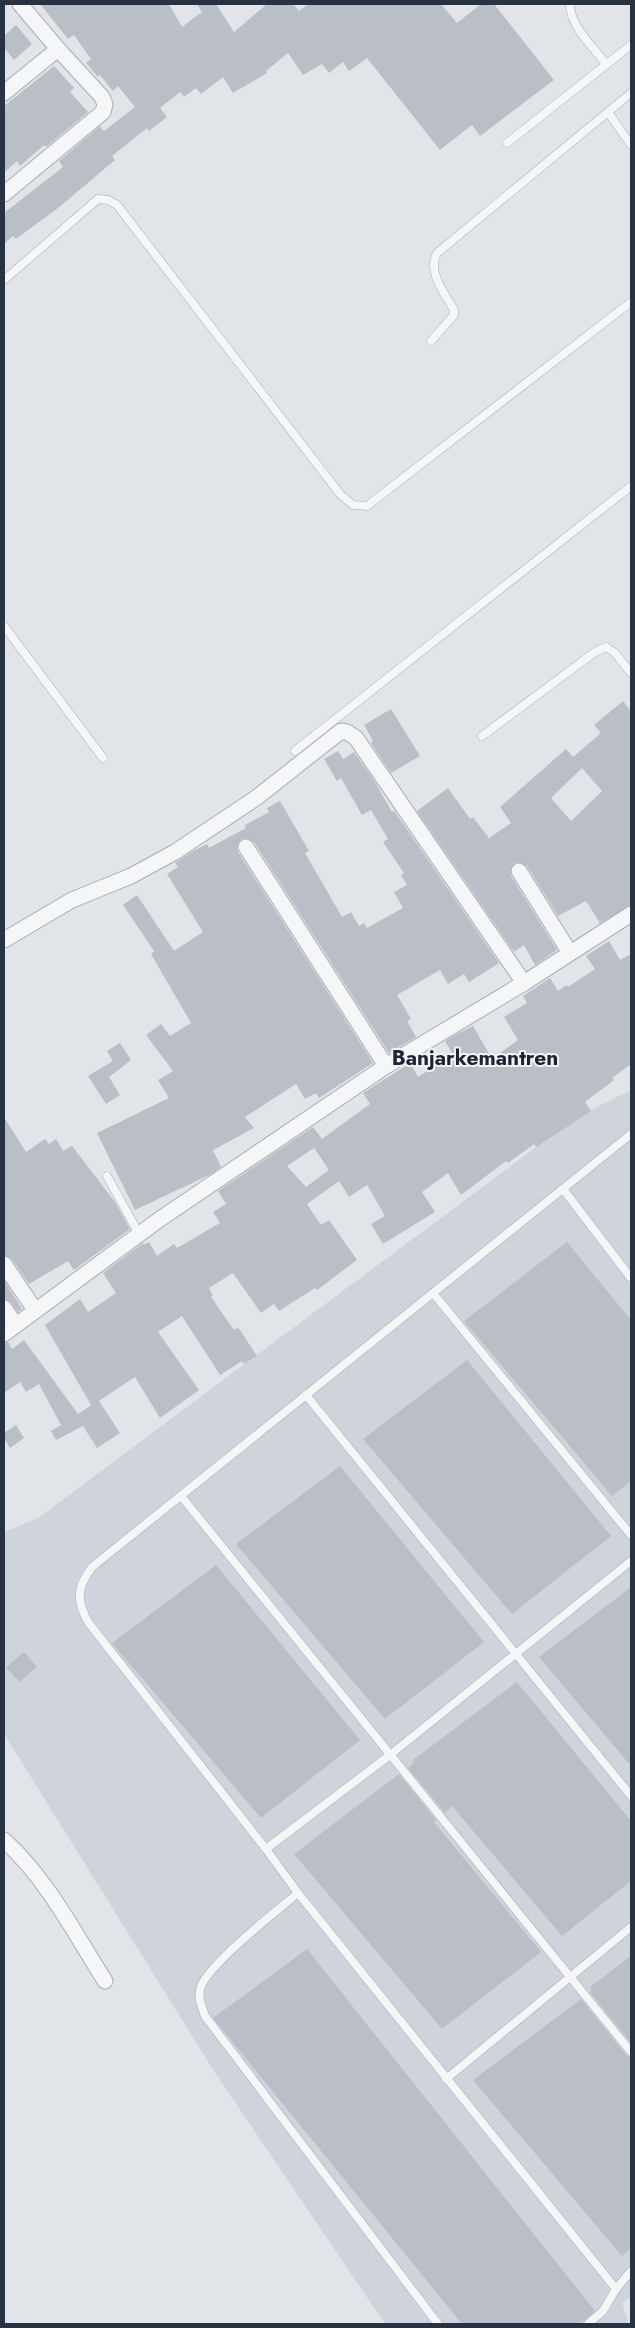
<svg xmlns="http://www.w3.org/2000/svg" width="635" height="2328" viewBox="0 0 635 2328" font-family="Jost,sans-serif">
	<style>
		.built { fill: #cfd4dc }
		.building { fill: #b9bec7; fill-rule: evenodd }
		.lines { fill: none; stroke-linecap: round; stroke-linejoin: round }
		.lane-casing { stroke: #a6acb4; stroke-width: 9 }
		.street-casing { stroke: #a6acb4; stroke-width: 17 }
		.lane { stroke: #f4f6f8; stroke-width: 8 }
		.street { stroke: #f4f6f8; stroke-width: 15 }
		.labels { text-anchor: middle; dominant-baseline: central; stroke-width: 4; stroke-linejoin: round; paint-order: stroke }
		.quarter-label { font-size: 21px; font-weight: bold; fill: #1c2333; stroke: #f1f4f7 }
	</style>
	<rect width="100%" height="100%" fill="#e1e5ea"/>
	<!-- built -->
	<path class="built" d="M631 1090V2298L622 2302 629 2324H385L214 2071 4 1734V1532L38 1518 575 1118Z"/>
	<!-- building -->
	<g class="building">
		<path d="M40 4H169L182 27 202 12 197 4H216L234 32 267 4H293L299 11 308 4H441L457 23 481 4H494L554 80 480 136 472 125 440 150 367 58 349 71 343 62 329 73 322 64 303 75 288 53 266 71 267 73 233 93 223 77 201 94 196 88 184 97 180 92 160 108 167 117 149 131 147 128 112 156 115 160 58 208 16 239 13 236 4 244V213L63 167 59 161 100 126 104 131 135 107 118 86 113 91 100 75 98 77 86 63 91 59 74 35 68 39Z"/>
		<path d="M16 25 32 44 14 60 4 48V36Z"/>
		<path d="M54 66 74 88 70 92 88 112 46 147 44 145 20 166 17 161 4 173V106Z"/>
		<path d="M623 701 631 711V905L600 923 586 901 558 916 527 866 519 862 514 863 510 871 511 876 557 950 535 965 524 945 514 952 417 811 448 788 470 819 473 817 489 838 511 823 500 807 566 749 573 757 601 733 594 725ZM582 768 602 791 571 821 551 798Z"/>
		<path d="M391 709 420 756 391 773 371 743 373 741 364 725Z"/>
		<path d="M338 751 343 759 354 752 375 782 392 812 394 811 402 822 499 963 469 982 464 974 448 984 440 970 397 995 411 1019 407 1021 416 1037 389 1053 254 842 246 838 241 839 237 847 238 852 373 1063 319 1098 316 1093 305 1099 296 1084 245 1117 254 1128 213 1150 221 1167 209 1175 135 1210 97 1133 169 1098 158 1080 173 1071 146 1035 161 1024 170 1036 191 1023 151 954 154 951 123 905 137 895 174 951 203 932 167 874 178 867 175 863 195 850 207 844 209 848 246 828 245 825 269 812 267 808 280 801 309 851 305 853 342 917 351 912 359 926 364 923 367 928 403 908 394 892 407 885 401 875 404 873 383 842 388 839 371 810 362 815 341 778 337 781 324 759Z"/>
		<path d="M609 941 620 960 631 954V1064L612 1078 614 1080 585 1102 591 1111 536 1147 534 1144 508 1163 506 1161 461 1195 448 1173 422 1192 435 1212 383 1244 371 1224 385 1216 367 1185 349 1197 339 1181 307 1204 321 1225 329 1220 357 1260 317 1290 315 1288 279 1311 274 1304 261 1313 233 1273 209 1288 213 1296 211 1297 234 1330 238 1327 257 1356 244 1364 242 1361 220 1375 182 1316 158 1332 199 1390 160 1418 135 1377 99 1401 120 1433 97 1448 83 1426 56 1440 51 1431 61 1425 39 1384 26 1392 20 1382 4 1393V1343L8 1342 12 1349 24 1340 78 1414 93 1404 91 1405 45 1325 80 1299 88 1312 116 1293 103 1273 143 1243 144 1245 149 1242 157 1256 174 1244 177 1248 220 1223 213 1212 226 1204 218 1191 313 1127 322 1139 370 1104 363 1093 410 1063 418 1077 453 1055 445 1041 457 1034 473 1026 492 1059 518 1040 504 1017 527 1003 523 996 550 978 558 991 567 985 568 987 595 969 586 956ZM314 1148 329 1170 306 1187 287 1166Z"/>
		<path d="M120 1043 131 1060 109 1077 120 1095 106 1104 88 1076 113 1061 107 1051Z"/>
		<path d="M4 1117 26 1152 45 1139 49 1144 56 1139 63 1151 72 1146 115 1202 130 1229 74 1270 68 1261 29 1284 12 1259 4 1255Z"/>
		<path d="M567 1242 631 1320V1481L612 1496 464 1321Z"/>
		<path d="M4 1280 22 1309 18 1312 11 1302 4 1299Z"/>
		<path d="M467 1360 611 1536 512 1614 363 1439Z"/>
		<path d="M16 1425 24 1438 10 1448 4 1438V1433Z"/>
		<path d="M340 1466 484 1642 385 1719 236 1544Z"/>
		<path d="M216 1565 360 1740 261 1818 112 1643Z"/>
		<path d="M631 1587V1766L539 1657Z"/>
		<path d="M24 1652 37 1667 19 1682 6 1667Z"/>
		<path d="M517 1682 631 1821V1881L562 1936 452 1806 445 1813 408 1768 415 1762 413 1760Z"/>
		<path d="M399 1774 436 1820 434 1822 541 1952 442 2029 294 1854Z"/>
		<path d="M307 1949 595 2311 586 2319 578 2324H462L213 2018Z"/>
		<path d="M631 1956V2043L590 1992 592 1990 590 1987Z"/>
		<path d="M581 1999 627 2056 631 2058V2248L622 2256 473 2080Z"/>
	</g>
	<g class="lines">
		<!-- lane casing -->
		<g class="lane-casing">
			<g id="lane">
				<path d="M570 4C570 27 593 46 606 64"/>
				<path d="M608 112 631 145"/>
				<path d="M507 143 631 45"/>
				<path d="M4 280 98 199 108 200 117 205 340 494 353 505 367 506 631 302"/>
				<path d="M431 341 454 315V310C444 292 427 272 437 253L631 93"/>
				<path d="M4 626 103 758"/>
				<path d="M482 736 595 652 606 647 615 653 631 673"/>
				<path d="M295 751 631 486"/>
				<path d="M107 1176 139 1234"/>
				<path d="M563 1189 631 1278"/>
				<path d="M433 1293 631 1535"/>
				<path d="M306 1395 631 1796"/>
				<path d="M181 1496 631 2052"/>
				<path d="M266 1849 390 1755 631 1561"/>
				<path d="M298 1893C278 1910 203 1968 200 1990 198 1999 202 2007 205 2016L438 2324"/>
				<path d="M446 2079 631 1927"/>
				<path d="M616 2289 298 1893 266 1849 88 1622C76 1599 77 1587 92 1567L631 1134"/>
				<path d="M588 2324 603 2311 616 2289 631 2271"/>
			</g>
		</g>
		<!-- street casing -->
		<g class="street-casing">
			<g id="street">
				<path d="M4 93 58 49"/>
				<path d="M4 194 103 112 105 104 102 97 58 49 20 4"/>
				<path d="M246 847 386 1066"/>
				<path d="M519 871 570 953"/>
				<path d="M4 940 72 900 131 876 175 852 256 798 341 731 347 732 356 738 524 983"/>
				<path d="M4 1264 35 1310"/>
				<path d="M4 1308 16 1325"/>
				<path d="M4 1334 160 1219 386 1066 524 983 631 914"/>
				<path d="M4 1840C47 1879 74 1932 105 1981"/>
			</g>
		</g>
		<!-- lane -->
		<use href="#lane" class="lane"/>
		<!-- street -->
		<use href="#street" class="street"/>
	</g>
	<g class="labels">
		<!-- quarter labels -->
		<g class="quarter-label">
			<text x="475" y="1058">Banjarkemantren</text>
		</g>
	</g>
	<!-- border -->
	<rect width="635" height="2328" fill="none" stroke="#293242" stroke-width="10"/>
</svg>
